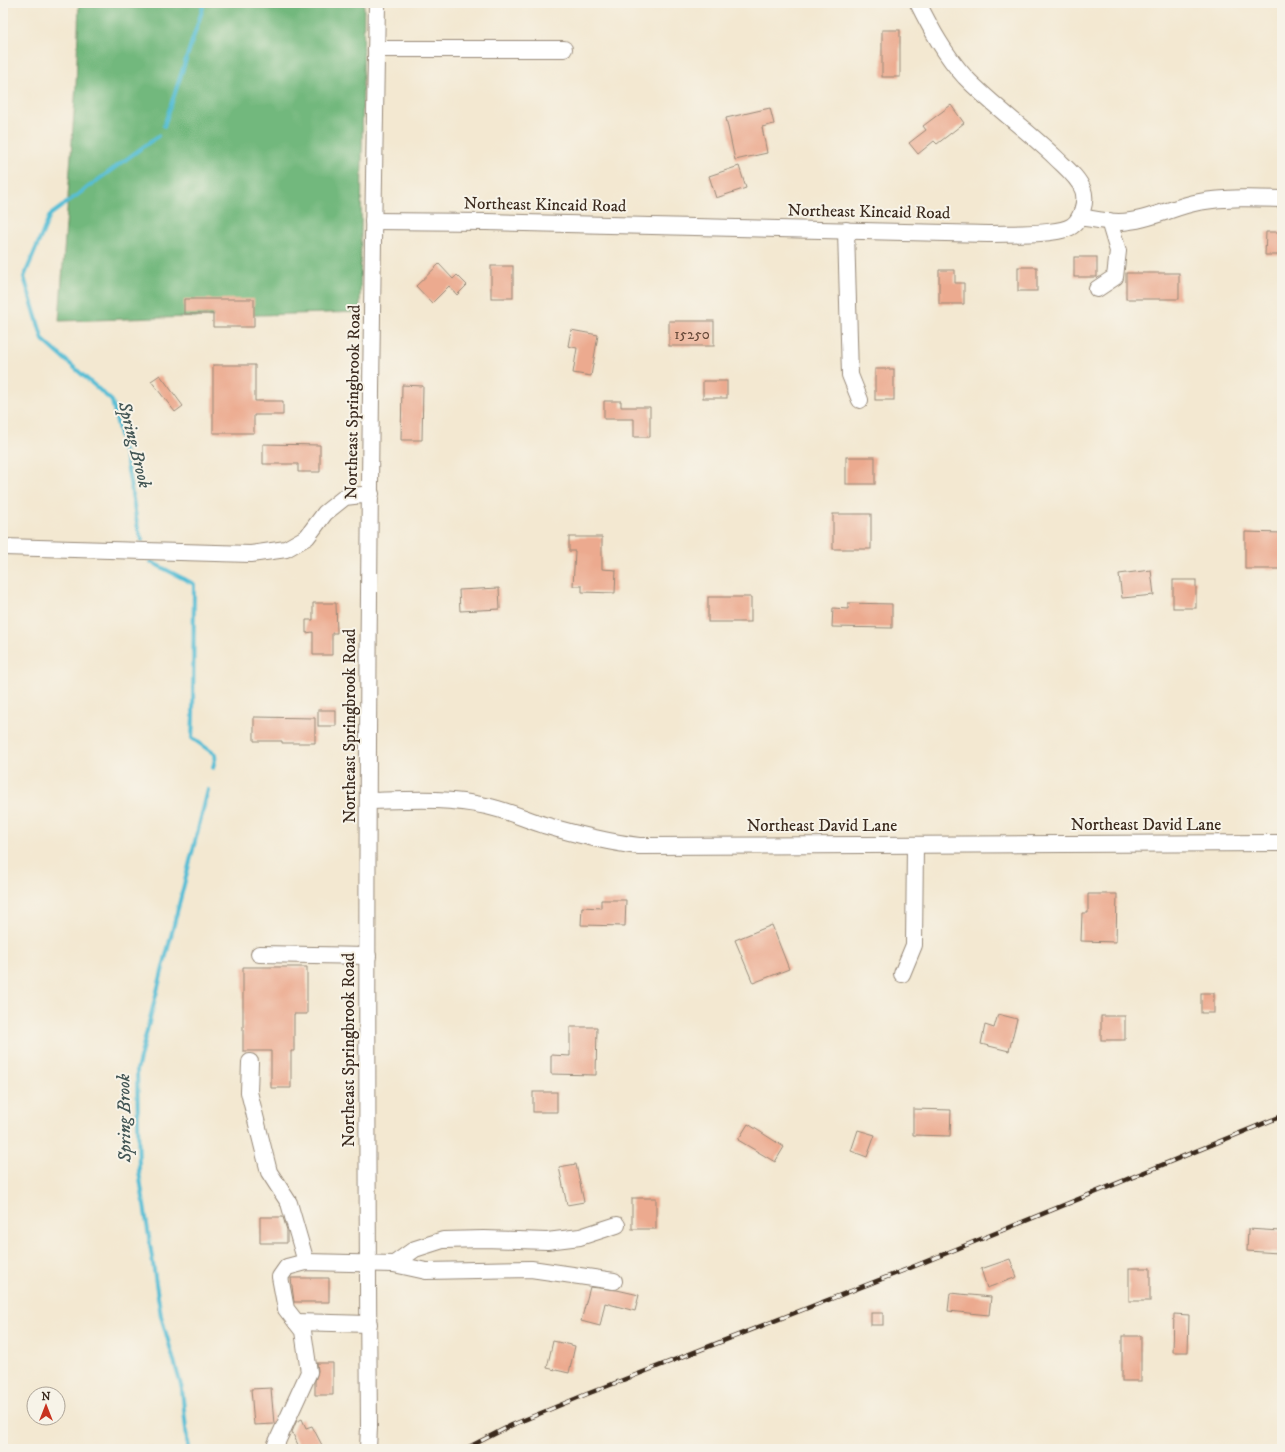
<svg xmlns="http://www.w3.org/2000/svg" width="1285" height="1452" viewBox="0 0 1285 1452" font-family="'IM FELL DW Pica',serif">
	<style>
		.forest { fill: #72b87d; stroke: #56714e }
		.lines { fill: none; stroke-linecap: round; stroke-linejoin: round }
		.stream { stroke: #57bed5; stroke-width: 4 }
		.building { fill: #ecaa8f }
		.minor-casing { stroke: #978978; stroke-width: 18 }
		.minor { stroke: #fff; stroke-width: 16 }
		.rail-casing { stroke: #3b2a1e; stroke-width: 4.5 }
		.rail { stroke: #f7f3e8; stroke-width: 3; stroke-dasharray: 9; stroke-linecap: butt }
		.labels { text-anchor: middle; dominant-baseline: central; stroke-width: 4; stroke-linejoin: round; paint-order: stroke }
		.number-label { font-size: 15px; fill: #674a3a }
		.street-label { font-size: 17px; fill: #3b2a1e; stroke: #f7f3e8 }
		.water-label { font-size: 18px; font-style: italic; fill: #435655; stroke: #f7f3e8 }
	</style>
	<rect width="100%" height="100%" fill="#f7f3e8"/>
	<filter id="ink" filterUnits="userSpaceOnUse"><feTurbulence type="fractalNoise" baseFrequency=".025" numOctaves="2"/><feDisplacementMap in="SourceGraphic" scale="8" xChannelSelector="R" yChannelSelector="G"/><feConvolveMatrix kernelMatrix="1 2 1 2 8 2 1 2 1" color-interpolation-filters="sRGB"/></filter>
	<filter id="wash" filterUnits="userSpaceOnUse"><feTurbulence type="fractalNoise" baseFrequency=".012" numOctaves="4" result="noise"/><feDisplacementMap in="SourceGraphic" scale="16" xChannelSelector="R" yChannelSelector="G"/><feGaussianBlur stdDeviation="0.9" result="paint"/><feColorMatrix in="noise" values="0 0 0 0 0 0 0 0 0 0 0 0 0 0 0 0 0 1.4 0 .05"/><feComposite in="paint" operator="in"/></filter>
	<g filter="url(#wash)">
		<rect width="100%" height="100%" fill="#f3e8d1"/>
		<!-- forest -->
		<path class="forest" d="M79 3H364L360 312 59 321 76 86Z"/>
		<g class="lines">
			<!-- stream -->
			<g class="stream">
				<path d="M164 126 203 8 201 3"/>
				<path d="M142 540 138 529 127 464 112 401 43 340 24 277 50 215 158 136"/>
				<path d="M151 562 194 584 193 716 192 738 216 755 213 768"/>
				<path d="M188 1449 182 1389 161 1316 139 1172 137 1070 208 790"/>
			</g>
		</g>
		<g id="blocks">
			<!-- building -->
			<g class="building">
				<rect x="882" y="30" width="18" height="47"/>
				<path d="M951 105 964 123 937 144 934 141 918 154 909 143 926 130 923 126Z"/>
				<path d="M770 108 774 124 762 127 767 153 735 160 726 118Z"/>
				<path d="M739 166 746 188 716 198 709 176Z"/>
				<path d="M1266 232H1282V255H1265Z"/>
				<rect x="1074" y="257" width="23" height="20"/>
				<path d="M439 264 453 279 457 275 467 285 457 295 449 286 432 303 416 286Z"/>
				<rect x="491" y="266" width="22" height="32"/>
				<rect x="1018" y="267" width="19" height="24"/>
				<path d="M939 270H955V283H964V304H939Z"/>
				<rect x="1126" y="273" width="53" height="26"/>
				<path d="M184 299H254V327H213V314H184Z"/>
				<rect x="669" y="321" width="45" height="25"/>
				<path d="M571 330 598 335 591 376 573 373 577 348 568 346Z"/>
				<path d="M213 365H255V401H283V415H254V433H213Z"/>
				<rect x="875" y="369" width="19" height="31"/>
				<path d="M160 375 183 406 175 412 151 381Z"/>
				<rect x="703" y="381" width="24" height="17"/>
				<path d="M402 385 423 386 422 440H401Z"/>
				<path d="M604 401H621V407H650V437H634V419H604Z"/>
				<path d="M263 444 320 445V472H298V464H263Z"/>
				<rect x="846" y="457" width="29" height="27"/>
				<rect x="833" y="514" width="38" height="35"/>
				<path d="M1245 532 1282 533V569H1245Z"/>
				<path d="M569 537H602V569L616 570 615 593 582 592V586H573L575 551H569Z"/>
				<path d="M1151 570 1154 595 1122 598 1119 574Z"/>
				<rect x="1173" y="580" width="23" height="28"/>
				<path d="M499 588 500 609 460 611 459 590Z"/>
				<rect x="708" y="597" width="43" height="25"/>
				<path d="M313 603H336L337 633H332V655H313V632L306 633V620H313Z"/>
				<path d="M848 603 892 604V628L832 627 833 608 848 609Z"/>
				<rect x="318" y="710" width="18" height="16"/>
				<path d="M254 717 315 718V743H282V741H254Z"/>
				<path d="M1088 894H1117L1116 942 1081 941 1082 913H1088Z"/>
				<path d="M601 900H626L625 926 581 925 582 907 601 908Z"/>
				<path d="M772 925 789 969 753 983 735 940Z"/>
				<path d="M243 967H307V1014H294V1051H291V1088H271V1051H243Z"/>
				<rect x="1201" y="993" width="13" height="20"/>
				<path d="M998 1014 1017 1019 1009 1051 981 1044 985 1025 994 1028Z"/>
				<rect x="1101" y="1016" width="24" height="24"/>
				<path d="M570 1027H597L596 1075 551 1074V1055L570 1056Z"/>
				<rect x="533" y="1092" width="24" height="20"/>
				<path d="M913 1109 951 1110 950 1136 913 1135Z"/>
				<path d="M748 1124 784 1147 775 1162 738 1140Z"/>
				<path d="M858 1130 875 1135 867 1157 851 1151Z"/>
				<path d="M576 1164 584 1202 567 1205 559 1167Z"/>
				<rect x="632" y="1198" width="24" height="31"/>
				<path d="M260 1217H283L287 1230V1243H260Z"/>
				<path d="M1248 1229 1280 1231 1279 1253 1247 1251Z"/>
				<path d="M1010 1259 1017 1277 987 1288 981 1269Z"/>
				<rect x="1129" y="1268" width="21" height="33"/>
				<path d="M291 1278H329V1302H294Z"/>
				<path d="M590 1287 617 1290 639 1295 635 1311 605 1303 600 1326 581 1321Z"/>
				<path d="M950 1293 991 1297 989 1315 948 1311Z"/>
				<rect x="871" y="1313" width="12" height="12"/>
				<path d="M1174 1314 1189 1315 1188 1352H1173Z"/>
				<rect x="1122" y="1336" width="19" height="45"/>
				<path d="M553 1341 575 1346 569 1373 547 1368Z"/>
				<path d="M317 1363H333V1395H315V1381L318 1371Z"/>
				<path d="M271 1388 274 1424 254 1425 251 1389Z"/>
				<path d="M302 1419 306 1428 312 1426 324 1449H300L292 1432 296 1422Z"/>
			</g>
		</g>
	</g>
	<g filter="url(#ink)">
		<use href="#blocks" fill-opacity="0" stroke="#978978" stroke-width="1"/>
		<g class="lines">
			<!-- minor casing -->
			<g class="minor-casing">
				<g id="minor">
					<path d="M376 49H564"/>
					<path d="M1080 217C1093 219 1106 222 1119 222 1147 221 1173 207 1199 202 1226 197 1255 198 1282 199"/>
					<path d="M373 221 486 222 988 234C1006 233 1057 236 1072 226 1081 220 1087 201 1083 190 1078 177 1065 167 1056 158 1027 130 993 106 965 77 945 55 931 29 918 3"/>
					<path d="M846 230 850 375 860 400"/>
					<path d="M1097 289 1115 277 1118 251 1109 221"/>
					<path d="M3 547 251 554 286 549 307 537 325 513 345 497 371 494"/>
					<path d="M368 801C407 800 448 797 486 806 506 810 525 819 544 825 575 834 606 842 639 846L1282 843"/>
					<path d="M259 954 368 956"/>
					<path d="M902 974 914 945 915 845"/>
					<path d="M250 1062 249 1092 269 1172 289 1203 306 1262"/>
					<path d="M394 1264 415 1249 443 1240 484 1239 547 1241 580 1237 617 1225"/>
					<path d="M296 1322 369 1324"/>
					<path d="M276 1444 309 1372 303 1331 286 1309 280 1277 287 1267 306 1262 394 1264 426 1271 531 1269 614 1281"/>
					<path d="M368 1449 369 1427C365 953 368 478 377 3"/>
				</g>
			</g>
			<!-- minor -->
			<use href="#minor" class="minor"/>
			<!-- rail casing -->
			<g class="rail-casing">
				<path id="rail" d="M465 1449 512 1425 587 1394 910 1268 1282 1116"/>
			</g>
			<!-- rail -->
			<use href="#rail" class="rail"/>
		</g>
	</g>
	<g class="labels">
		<!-- number labels -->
		<g class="number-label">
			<text x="692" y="334">15250</text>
		</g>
		<!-- street labels -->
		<g class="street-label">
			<text transform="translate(545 205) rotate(1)">Northeast Kincaid Road</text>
			<text transform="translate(869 212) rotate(1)">Northeast Kincaid Road</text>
			<text transform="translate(353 402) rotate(-89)">Northeast Springbrook Road</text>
			<text transform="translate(350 726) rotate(-90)">Northeast Springbrook Road</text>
			<text x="1146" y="825">Northeast David Lane</text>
			<text x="822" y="826">Northeast David Lane</text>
			<text transform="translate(349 1050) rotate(-90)">Northeast Springbrook Road</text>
		</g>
		<!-- water labels -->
		<g class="water-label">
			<text transform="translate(134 445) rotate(76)">Spring Brook</text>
			<text transform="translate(125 1118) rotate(-91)">Spring Brook</text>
		</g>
	</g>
	<!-- margin -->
	<rect width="1285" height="1452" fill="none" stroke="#f7f3e8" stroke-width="16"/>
	<!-- north arrow -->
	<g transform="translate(46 1406)"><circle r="19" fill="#f7f3e8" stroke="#aca397"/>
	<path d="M0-3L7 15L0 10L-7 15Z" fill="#c8321e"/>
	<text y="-6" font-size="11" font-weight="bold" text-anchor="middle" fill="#3b2a1e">N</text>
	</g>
</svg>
